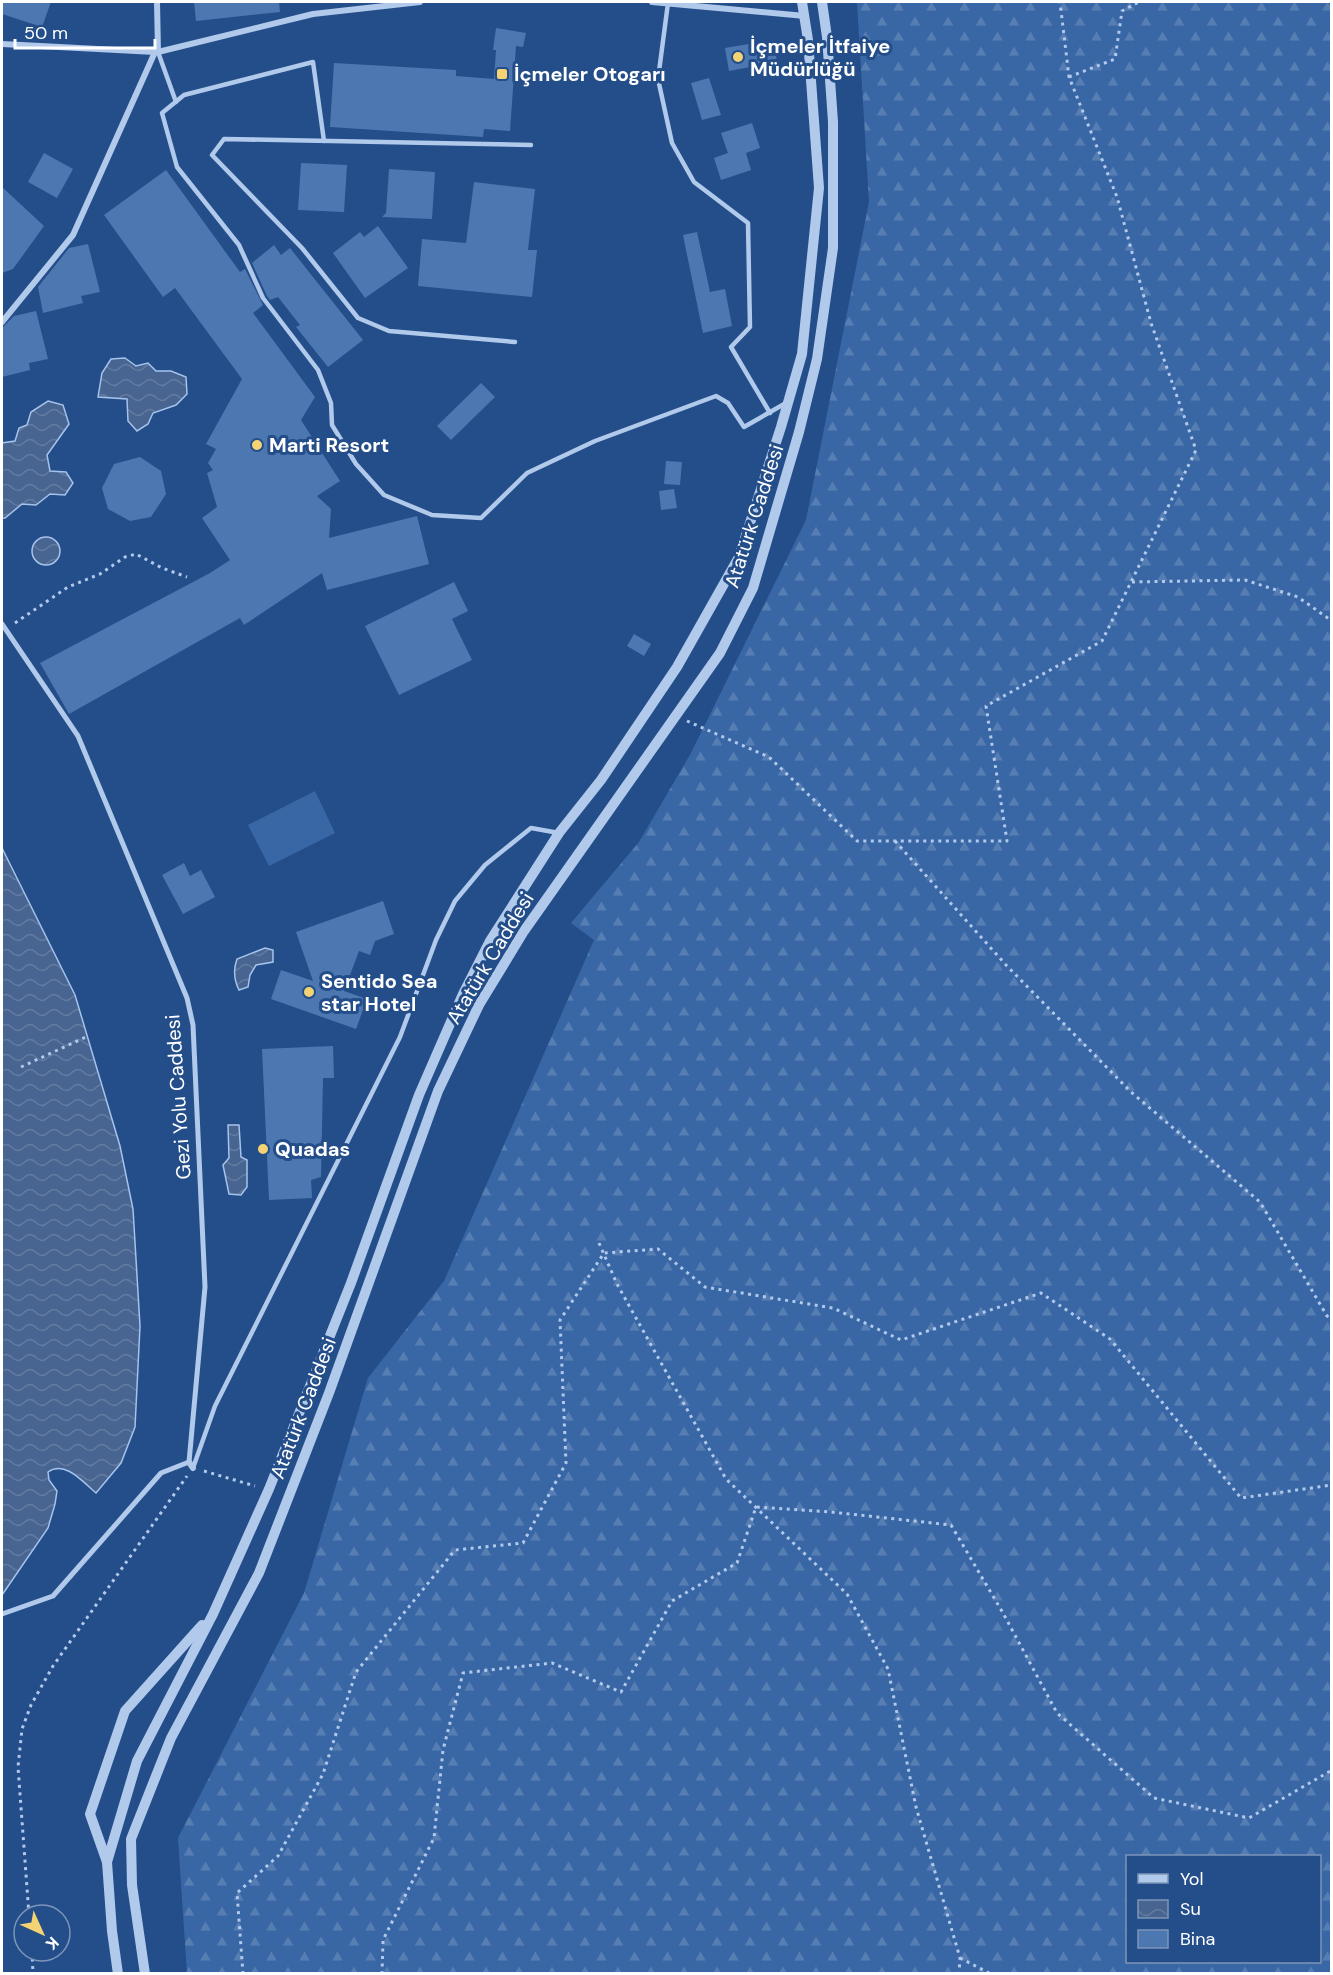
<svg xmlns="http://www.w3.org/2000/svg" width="1333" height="1975" viewBox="0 0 1333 1975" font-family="'DM Sans',sans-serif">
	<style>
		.green { fill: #3967a6 }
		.forest { fill: url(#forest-firs); fill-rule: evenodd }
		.water { fill: url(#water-waves); stroke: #a5c3eb; stroke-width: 1.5 }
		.building { fill: #4d77b1 }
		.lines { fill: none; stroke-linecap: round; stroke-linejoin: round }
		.path { stroke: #b1c9ea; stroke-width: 3; stroke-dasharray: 3 4.5; stroke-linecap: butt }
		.service { stroke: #b1c9ea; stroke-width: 4.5 }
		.pedestrian { stroke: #b1c9ea; stroke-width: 5 }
		.minor { stroke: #b1c9ea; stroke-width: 6 }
		.tertiary { stroke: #b1c9ea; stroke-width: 10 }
		.poi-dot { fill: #f4d375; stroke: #244e8a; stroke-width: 2 }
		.labels { text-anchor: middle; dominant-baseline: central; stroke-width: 6; stroke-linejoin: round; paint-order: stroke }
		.poi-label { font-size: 20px; font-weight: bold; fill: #fff; stroke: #244e8a; text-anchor: start }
		.street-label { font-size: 20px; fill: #fff; stroke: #244e8a }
	</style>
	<defs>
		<pattern id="forest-firs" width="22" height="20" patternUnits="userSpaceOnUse" patternTransform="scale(1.5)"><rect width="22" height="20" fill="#3967a6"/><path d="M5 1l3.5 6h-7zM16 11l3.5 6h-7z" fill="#577eb3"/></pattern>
		<pattern id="water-waves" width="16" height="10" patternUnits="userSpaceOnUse" patternTransform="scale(1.5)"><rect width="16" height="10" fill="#486490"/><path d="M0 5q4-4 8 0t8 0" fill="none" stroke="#637ba1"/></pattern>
	</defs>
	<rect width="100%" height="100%" fill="#244e8a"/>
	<!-- green -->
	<path class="green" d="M315 791 335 833 269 866 248 825Z"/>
	<!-- forest -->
	<path class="forest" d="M857 2H1331V1973H187L178 1838 304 1593 368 1378 444 1281 594 940 571 923 639 842 691 753 806 520 869 202ZM1128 1856H1320V1962H1128Z"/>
	<!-- water -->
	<g class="water">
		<path d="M125 358 136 366 148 363 156 371H171L186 377 187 394 176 405 153 413 148 424 137 431 128 421 127 399 98 397 102 373 111 359Z"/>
		<path d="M48 401 63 405 69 424 47 455 50 471 66 472 73 483 65 495 50 494 36 505 22 504 5 518H2V443L15 441 19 428 27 425 31 412Z"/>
		<circle cx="46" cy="551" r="14"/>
		<path d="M2 848 75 995 120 1146 133 1209 140 1326 135 1427 121 1463 96 1493C83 1482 65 1460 48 1472L49 1480 57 1491 55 1504 48 1528 2 1595Z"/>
		<path d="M265 948 273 950V962L256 965 250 975 248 987 239 990C234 980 233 970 237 959Z"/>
		<path d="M228 1125H239L241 1157 247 1160V1187L241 1195 229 1194 223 1165 229 1158Z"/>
	</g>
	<!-- building -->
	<g class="building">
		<path d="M2 2H51L42 27 2 14Z"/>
		<path d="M194 2H279L280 12 196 21Z"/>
		<path d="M496 28 526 33 523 47 516 46 510 131 484 129 483 137 330 127 334 63 456 70V76L494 79 496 50H493Z"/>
		<path d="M773 40 777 62 729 71 725 48Z"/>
		<path d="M709 78 721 115 702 120 691 83Z"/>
		<path d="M752 123 760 148 746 153 751 170 721 180 714 158 728 153 721 133Z"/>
		<path d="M44 153 73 169 57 198 28 182Z"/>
		<path d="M301 163 347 165 344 212 298 210Z"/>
		<path d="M389 169 435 172 432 219 382 217 386 213Z"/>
		<path d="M166 170 240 272 245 269 263 305 253 313 315 397 301 420 340 481 317 496 331 509 329 538 417 516 429 564 327 590 322 573 244 625 240 618 69 714 40 663 210 573 230 560 202 518 217 507 207 473 213 470 208 463 216 449 206 444 242 379 175 288 163 297 104 215Z"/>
		<path d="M474 182 535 189 528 250H537L532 297 418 286 422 239 466 243Z"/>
		<path d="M2 187 44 226 13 269 2 273Z"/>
		<path d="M378 226 408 268 365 298 333 253 360 232 364 237Z"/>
		<path d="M697 232 710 292 725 289 732 326 703 333 683 235Z"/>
		<path d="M88 244 100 292 81 296 83 303 43 313 38 287 69 248Z"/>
		<path d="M274 245 281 255 290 248 363 340 328 367 296 327 300 325 278 297 270 300 267 296 252 263Z"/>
		<path d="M36 311 48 359 29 363 30 370 2 377V328L14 316Z"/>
		<path d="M481 383 495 397 451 440 437 426Z"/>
		<path d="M140 457 161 471 166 494 151 517 130 521 108 509 102 488 114 464Z"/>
		<path d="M666 461 682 462 680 485 664 484Z"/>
		<path d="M674 489 677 508 661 510 659 491Z"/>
		<path d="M454 582 468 611 452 619 472 660 399 695 365 626Z"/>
		<path d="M634 634 651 644 644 656 627 646Z"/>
		<path d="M184 863 190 876 201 870 215 897 183 914 162 875Z"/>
		<path d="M383 901 394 934 375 941 370 955 359 951 344 991 367 999 356 1029 271 999 281 970 313 981 296 932Z"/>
		<path d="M333 1046 334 1078H323L321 1177 311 1180 312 1198 269 1200 262 1049Z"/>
	</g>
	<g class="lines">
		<!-- path -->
		<g class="path">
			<path d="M1069 77 1115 59 1122 11 1139 2"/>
			<path d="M1132 582 1245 580 1298 597 1332 621"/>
			<path d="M15 623 68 587 100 574 125 557 136 554 162 568 187 577"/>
			<path d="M687 721 769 757 857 841H1007L986 706 1102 641 1196 450 1151 323 1117 197 1069 77 1060 2"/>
			<path d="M895 841 1006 965 1131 1092 1260 1202 1327 1316 1332 1318"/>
			<path d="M21 1067 88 1036"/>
			<path d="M599 1243 617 1284 726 1479 847 1594 888 1669 916 1807 960 1958 959 1974"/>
			<path d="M204 1471 255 1486"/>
			<path d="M29 1915 18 1767 22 1729 31 1705 53 1666 187 1476"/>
			<path d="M32 1951 33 1974"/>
			<path d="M960 1958 991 1974"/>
			<path d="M243 1974 237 1893 278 1856 323 1774 356 1672 455 1550 523 1543 566 1463 560 1320 604 1253 658 1249 705 1287 833 1308 901 1340 1041 1293 1110 1339 1241 1498 1332 1485"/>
			<path d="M382 1974 383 1940 434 1838 443 1750 463 1673 552 1663 621 1692 672 1601 737 1563 756 1507 831 1512 951 1525 1003 1613 1057 1713 1154 1798 1249 1818 1332 1770"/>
		</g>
		<!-- service -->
		<g class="service">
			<path d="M668 3 658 79 672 143 694 182 748 223 750 327 731 347 770 413"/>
			<path d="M158 52 176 102"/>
			<path d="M324 141 313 62 184 95 162 113 177 167 239 245 263 298 318 370 331 403 332 425 356 464 384 495 432 515 481 518 527 473 595 441 716 396 728 403 744 427 786 403"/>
			<path d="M515 342 389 331 358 318 302 248 212 155 224 139 531 145"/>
			<path d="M193 1468 215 1406 400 1037 436 940 455 901 485 865 531 828 559 833"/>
		</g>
		<!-- pedestrian -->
		<path class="pedestrian" d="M2 624 78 736 187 998 193 1025 205 1287 189 1462 161 1473 53 1596 2 1614"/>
		<!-- minor -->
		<g class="minor">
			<path d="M652 2 805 16"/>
			<path d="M2 44 155 52"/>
			<path d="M158 52 313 14 420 2"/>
			<path d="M2 322 73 235 155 52H158L157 2"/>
			<path d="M189 1462 193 1468"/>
		</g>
		<!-- tertiary -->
		<g class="tertiary">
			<path d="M107 1862 90 1814 125 1711 202 1625"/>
			<path d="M118 1974 112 1931 107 1862 137 1761 213 1614 269 1489 351 1283 419 1095 463 994 490 941 559 833 601 780 677 667 739 557 781 427 802 354 819 188 808 40 802 2"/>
			<path d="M145 1974 132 1885 131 1839 171 1738 259 1573 329 1393 438 1091 479 1005 524 931 720 653 753 588 799 432 817 359 833 248V122L827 37 822 2"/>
		</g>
	</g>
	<!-- markers -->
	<g class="poi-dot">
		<circle cx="738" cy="57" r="6"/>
		<rect x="496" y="68" width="12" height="12" rx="3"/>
		<circle cx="257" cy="445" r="6"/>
		<circle cx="309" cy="992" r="6"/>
		<circle cx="263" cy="1149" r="6"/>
	</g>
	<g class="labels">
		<!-- poi labels -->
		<g class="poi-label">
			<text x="750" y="46">İçmeler İtfaiye<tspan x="750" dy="23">Müdürlüğü</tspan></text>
			<text x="514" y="74">İçmeler Otogarı</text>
			<text x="269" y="445">Marti Resort</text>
			<text x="321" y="981">Sentido Sea<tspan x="321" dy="23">star Hotel</tspan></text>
			<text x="275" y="1149">Quadas</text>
		</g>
		<!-- street labels -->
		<g class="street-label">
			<text transform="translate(754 516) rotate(-72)">Atatürk Caddesi</text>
			<text transform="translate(490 958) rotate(-59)">Atatürk Caddesi</text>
			<text transform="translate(178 1097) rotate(-94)">Gezi Yolu Caddesi</text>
			<text transform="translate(303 1408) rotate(-69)">Atatürk Caddesi</text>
		</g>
	</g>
	<!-- border -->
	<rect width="1333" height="1975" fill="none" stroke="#ffffff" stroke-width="6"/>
	<!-- legend -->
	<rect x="1126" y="1855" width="195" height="108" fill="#244e8a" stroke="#7c95b9" stroke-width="1.5"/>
	<rect x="1138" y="1874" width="30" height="9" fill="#b1c9ea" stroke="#7c95b9" stroke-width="1.5"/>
	<text x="1180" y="1885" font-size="18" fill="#ffffff">Yol</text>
	<rect x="1138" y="1900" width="30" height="18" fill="url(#water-waves)" stroke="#7c95b9" stroke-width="1.5"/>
	<text x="1180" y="1915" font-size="18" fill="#ffffff">Su</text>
	<rect x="1138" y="1930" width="30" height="18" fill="#4d77b1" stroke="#7c95b9" stroke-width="1.5"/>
	<text x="1180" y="1945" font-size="18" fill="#ffffff">Bina</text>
	<!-- north arrow -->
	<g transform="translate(42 1933) rotate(135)"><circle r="28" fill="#244e8a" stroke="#7c95b9" stroke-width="1.5"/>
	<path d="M0-4.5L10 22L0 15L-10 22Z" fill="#f4d375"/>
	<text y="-9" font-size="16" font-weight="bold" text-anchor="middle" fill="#ffffff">K</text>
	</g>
	<!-- scale -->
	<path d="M15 39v9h140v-9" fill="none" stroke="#ffffff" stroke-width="3"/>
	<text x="24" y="39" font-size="18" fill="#ffffff" stroke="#244e8a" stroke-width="4.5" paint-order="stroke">50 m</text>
</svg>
